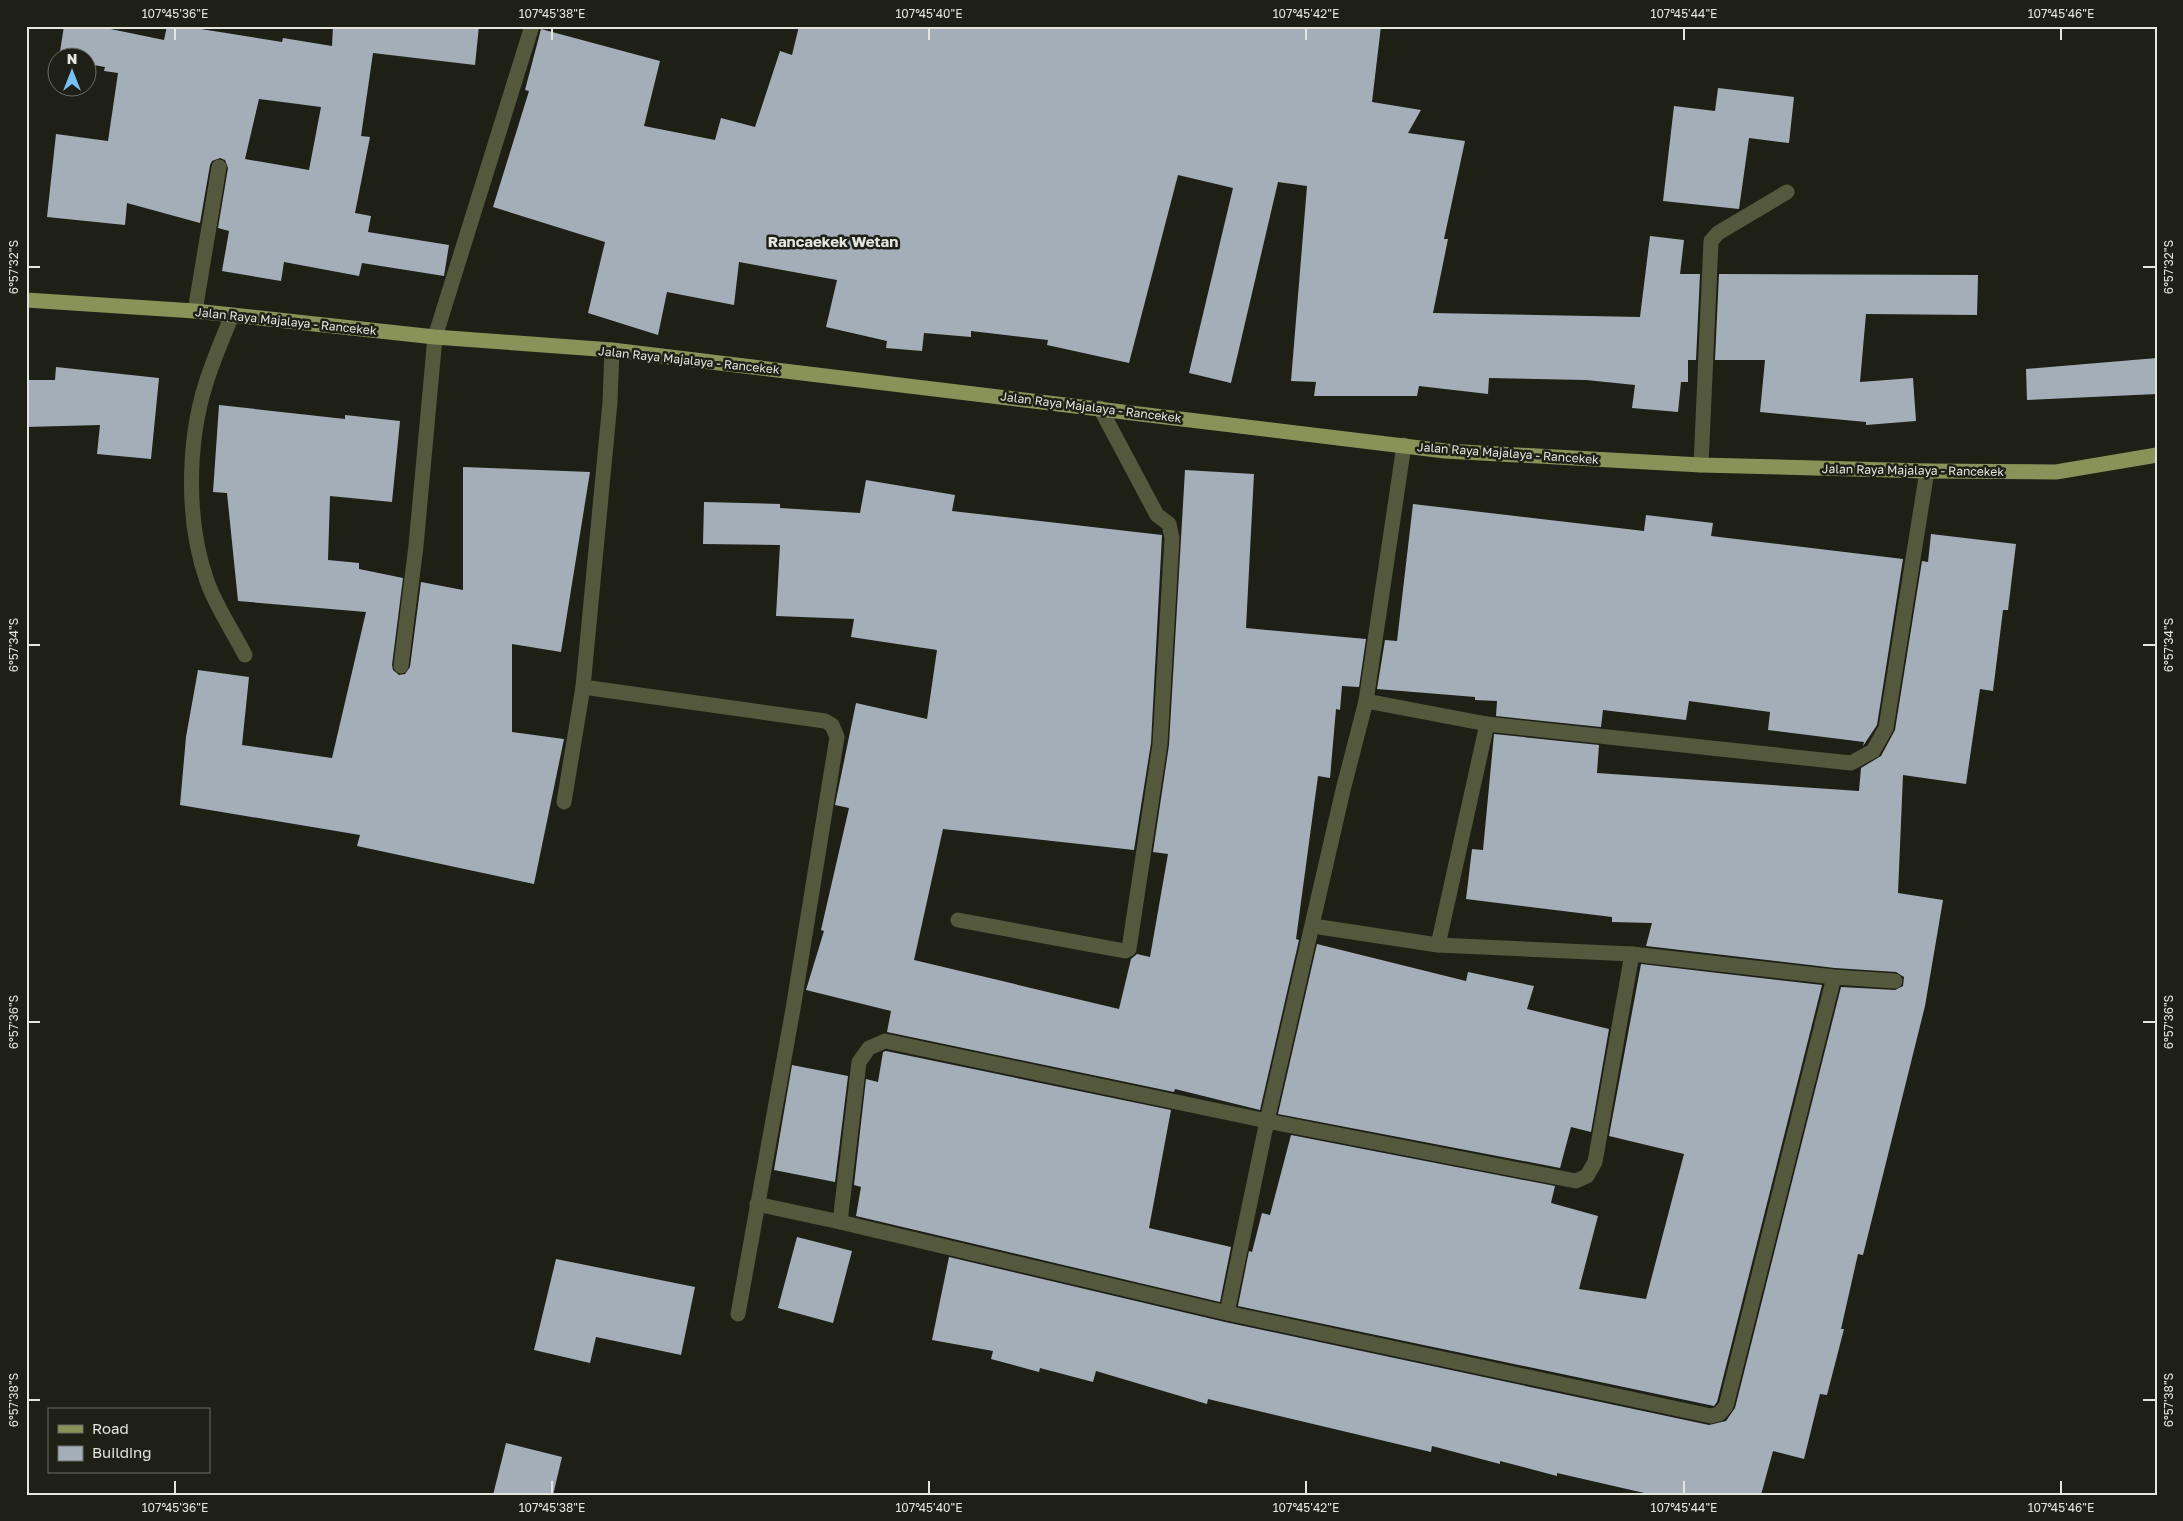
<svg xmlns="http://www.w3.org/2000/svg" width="2183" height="1521" viewBox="0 0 2183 1521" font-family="'Golos Text',sans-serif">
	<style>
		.building { fill: #a4aeb8; fill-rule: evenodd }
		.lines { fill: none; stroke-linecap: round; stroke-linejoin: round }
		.minor { stroke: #54593e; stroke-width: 15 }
		.major { stroke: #899359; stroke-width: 15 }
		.ticks { fill: none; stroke: #e3e5de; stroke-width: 2 }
		.labels { text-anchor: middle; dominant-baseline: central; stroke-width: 5; stroke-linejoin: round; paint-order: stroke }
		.street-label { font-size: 12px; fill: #e3e5de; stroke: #1e2016 }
		.quarter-label { font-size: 15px; font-weight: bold; fill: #e3e5de; stroke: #1e2016 }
		.neatline { fill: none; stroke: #e3e5de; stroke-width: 2 }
		.ticks-label { font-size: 12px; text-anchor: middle; fill: #e3e5de }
	</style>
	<rect width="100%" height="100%" fill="#1e2016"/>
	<!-- building -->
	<g class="building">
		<path d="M64 26H96L164 40 167 26H182L282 42 283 38 332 46 333 26H479L475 65 373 53 361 136 370 137 355 213 371 216 368 232 449 245 444 276 362 263 359 276 284 262 281 281 222 271 229 231 218 228 228 168 225 160 220 158 212 161 210 165 200 223 127 203 125 225 47 217 56 134 108 141 118 73 104 71 105 67 88 64V58H59ZM259 99 321 107 309 170 245 159Z"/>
		<path d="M799 26H1381L1372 102 1421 110 1408 133 1465 141 1444 239H1448L1433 313 1640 317 1650 236 1684 240 1680 274H1700L1696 360H1688V382H1681L1678 412 1632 408 1635 385 1586 380 1489 378 1488 394 1419 386 1417 396H1314L1316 382 1291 381 1307 186 1278 182 1231 383 1189 373 1233 188 1178 175 1129 363 1047 345 1048 340 971 331V337L924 333 922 351 886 348 887 341 826 327 837 280 739 262 734 305 667 292 658 335 588 313 605 242 493 207 529 91 525 90 541 29 660 61 644 126 715 140 721 118 755 127 780 51 792 55Z"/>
		<path d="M1718 88 1794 97 1789 143 1749 138 1739 209 1663 201 1674 106 1715 111Z"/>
		<path d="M1719 274 1978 275 1977 315 1866 314 1860 382 1913 378 1916 421 1866 425V422L1760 412 1765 360H1715Z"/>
		<path d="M2157 358V394L2027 400 2026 369Z"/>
		<path d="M56 367 159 378 151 459 97 454 100 425 26 427V380H55Z"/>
		<path d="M219 405 345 419V415L400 421 392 502 330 496 328 560 359 563V569L403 578 392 665 393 670 399 675 405 674 410 667 421 582 463 590V467L590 472 561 652 512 644V732L564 739 534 884 357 846 360 835 180 805 186 737 198 670 249 677 242 745 332 758 366 612 238 601 227 493 213 492Z"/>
		<path d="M1185 470 1254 474 1246 628 1366 639 1359 687 1342 686 1340 710 1336 709 1330 778 1318 776 1296 939 1299 940 1260 1110 1175 1089 1174 1092 887 1032 891 1011 806 990 824 931 821 930 849 808 835 805 856 703 927 719 937 650 851 637 854 619 776 616 780 545 703 544 704 502 780 504V508L860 513 866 480 955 495 952 511 1162 535 1151 743 1134 850 943 829 914 960 1119 1009 1131 959 1137 954 1150 957 1168 854 1153 852 1169 745Z"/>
		<path d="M1413 504 1644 531 1646 515 1713 523 1711 536 1903 559 1877 725 1863 746 1864 742 1768 730 1770 712 1689 701 1686 720 1603 710 1601 727 1496 716 1497 701 1475 700V697L1377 689 1385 640 1397 641Z"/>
		<path d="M1931 534 2016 544 2008 610H2003L1993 691 1980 689 1966 784 1903 775 1898 893 1943 900 1925 1006 1863 1255 1858 1254 1841 1329H1844L1827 1395 1820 1394 1804 1459 1773 1451 1761 1495H1653L1557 1473V1476L1500 1461V1464L1432 1446 1431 1452 1208 1399 1207 1404 1096 1371 1093 1382 1040 1368 1039 1372 991 1359 993 1351 932 1340 949 1257 1225 1322 1709 1425 1726 1421 1735 1408 1841 987 1895 990 1903 986 1904 977 1896 972 1835 968 1646 946 1652 923 1612 922V917L1466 899 1472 849 1483 850 1494 734 1599 745 1597 773 1859 791 1861 768 1881 756 1895 730 1922 561 1928 562Z"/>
		<path d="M1317 944 1466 981 1468 972 1534 986 1527 1009 1609 1029 1591 1132 1571 1127 1560 1168 1278 1114Z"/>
		<path d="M1641 964 1822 985 1717 1402 1714 1406 1238 1306 1249 1251 1252 1252 1262 1213 1270 1215 1291 1135 1555 1186 1551 1203 1598 1216 1579 1289 1646 1299 1684 1154 1609 1136Z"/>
		<path d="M886 1051 1171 1110 1149 1228 1231 1247 1220 1302 856 1216 861 1187 854 1185 866 1079 878 1082 883 1052Z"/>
		<path d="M792 1065 848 1076 835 1182 774 1170Z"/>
		<path d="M797 1237 852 1251 833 1323 778 1308Z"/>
		<path d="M556 1259 695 1287 681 1355 596 1337 590 1363 534 1350Z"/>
		<path d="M506 1443 562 1457 553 1495H493Z"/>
	</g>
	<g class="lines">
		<!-- minor -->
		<g class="minor">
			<path d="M195 311 219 167"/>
			<path d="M232 315C223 338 213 360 206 383 187 443 186 522 207 581 216 607 233 631 245 655"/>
			<path d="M1701 465 1711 241 1718 233 1787 192"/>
			<path d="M401 666 416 546 435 337 532 26"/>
			<path d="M583 687 825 721 832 725 837 737 793 1009 738 1314"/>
			<path d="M1366 701 1487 724 1851 763 1873 751 1886 728 1927 471"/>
			<path d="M564 802 583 687 610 402 612 350"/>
			<path d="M958 920 1125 951 1129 949 1160 744 1172 538 1169 524 1157 515 1100 408"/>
			<path d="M1313 926 1438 945 1632 954 1834 977 1895 981"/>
			<path d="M1438 945 1487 724"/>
			<path d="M757 1204 840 1222 859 1062 869 1048 885 1041 1267 1121 1576 1181 1587 1176 1595 1162 1632 954"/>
			<path d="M840 1222 1227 1313 1711 1416 1719 1414 1726 1406 1834 977"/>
			<path d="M1227 1313 1267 1121 1343 790 1366 701 1404 445"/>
		</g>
		<!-- major -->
		<path class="major" d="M26 300 195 311 435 337 612 350 1445 451 1701 465 1927 471 2056 472 2157 455"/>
	</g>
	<!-- ticks -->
	<path class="ticks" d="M175 28V40M552 28V40M929 28V40M1306 28V40M1684 28V40M2061 28V40M28 267H40M2143 267H2156M28 645H40M2143 645H2156M28 1022H40M2143 1022H2156M28 1400H40M2143 1400H2156M175 1481V1494M552 1481V1494M929 1481V1494M1306 1481V1494M1684 1481V1494M2061 1481V1494"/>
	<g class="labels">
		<!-- street labels -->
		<g class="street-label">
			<text transform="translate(286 321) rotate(6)">Jalan Raya Majalaya - Rancekek</text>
			<text transform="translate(689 360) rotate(6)">Jalan Raya Majalaya - Rancekek</text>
			<text transform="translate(1091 407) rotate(7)">Jalan Raya Majalaya - Rancekek</text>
			<text transform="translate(1508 453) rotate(4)">Jalan Raya Majalaya - Rancekek</text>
			<text transform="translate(1913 470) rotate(1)">Jalan Raya Majalaya - Rancekek</text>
		</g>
		<!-- quarter labels -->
		<g class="quarter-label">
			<text x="833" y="241">Rancaekek Wetan</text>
		</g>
	</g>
	<!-- border -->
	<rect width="2183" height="1521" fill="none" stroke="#1e2016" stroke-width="55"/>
	<!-- legend -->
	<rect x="48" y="1408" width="162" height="65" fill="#1e2016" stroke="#6d6f66"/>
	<rect x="58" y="1425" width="25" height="8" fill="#899359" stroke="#6d6f66"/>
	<text x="92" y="1434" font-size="15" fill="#e3e5de">Road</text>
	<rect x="58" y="1446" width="25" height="15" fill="#a4aeb8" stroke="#6d6f66"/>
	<text x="92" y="1458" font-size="15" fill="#e3e5de">Building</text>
	<!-- north arrow -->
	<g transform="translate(72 72)"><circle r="24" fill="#1e2016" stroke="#6d6f66"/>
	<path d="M0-4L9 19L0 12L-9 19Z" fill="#79bff8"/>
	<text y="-8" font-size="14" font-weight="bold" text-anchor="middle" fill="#e3e5de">N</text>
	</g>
	<rect x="28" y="28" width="2128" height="1466" class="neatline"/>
	<g class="ticks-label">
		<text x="175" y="18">107°45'36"E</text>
		<text x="552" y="18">107°45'38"E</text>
		<text x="929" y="18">107°45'40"E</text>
		<text x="1306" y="18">107°45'42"E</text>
		<text x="1684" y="18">107°45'44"E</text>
		<text x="2061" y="18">107°45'46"E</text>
		<text transform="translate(14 267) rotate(-90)" y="4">6°57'32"S</text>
		<text transform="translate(2169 267) rotate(-90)" y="4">6°57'32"S</text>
		<text transform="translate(14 645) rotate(-90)" y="4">6°57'34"S</text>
		<text transform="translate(2169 645) rotate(-90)" y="4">6°57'34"S</text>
		<text transform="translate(14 1022) rotate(-90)" y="4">6°57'36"S</text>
		<text transform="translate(2169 1022) rotate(-90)" y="4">6°57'36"S</text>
		<text transform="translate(14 1400) rotate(-90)" y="4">6°57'38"S</text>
		<text transform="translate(2169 1400) rotate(-90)" y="4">6°57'38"S</text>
		<text x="175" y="1512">107°45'36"E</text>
		<text x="552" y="1512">107°45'38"E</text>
		<text x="929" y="1512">107°45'40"E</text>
		<text x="1306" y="1512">107°45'42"E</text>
		<text x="1684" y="1512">107°45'44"E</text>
		<text x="2061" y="1512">107°45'46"E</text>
	</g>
</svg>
